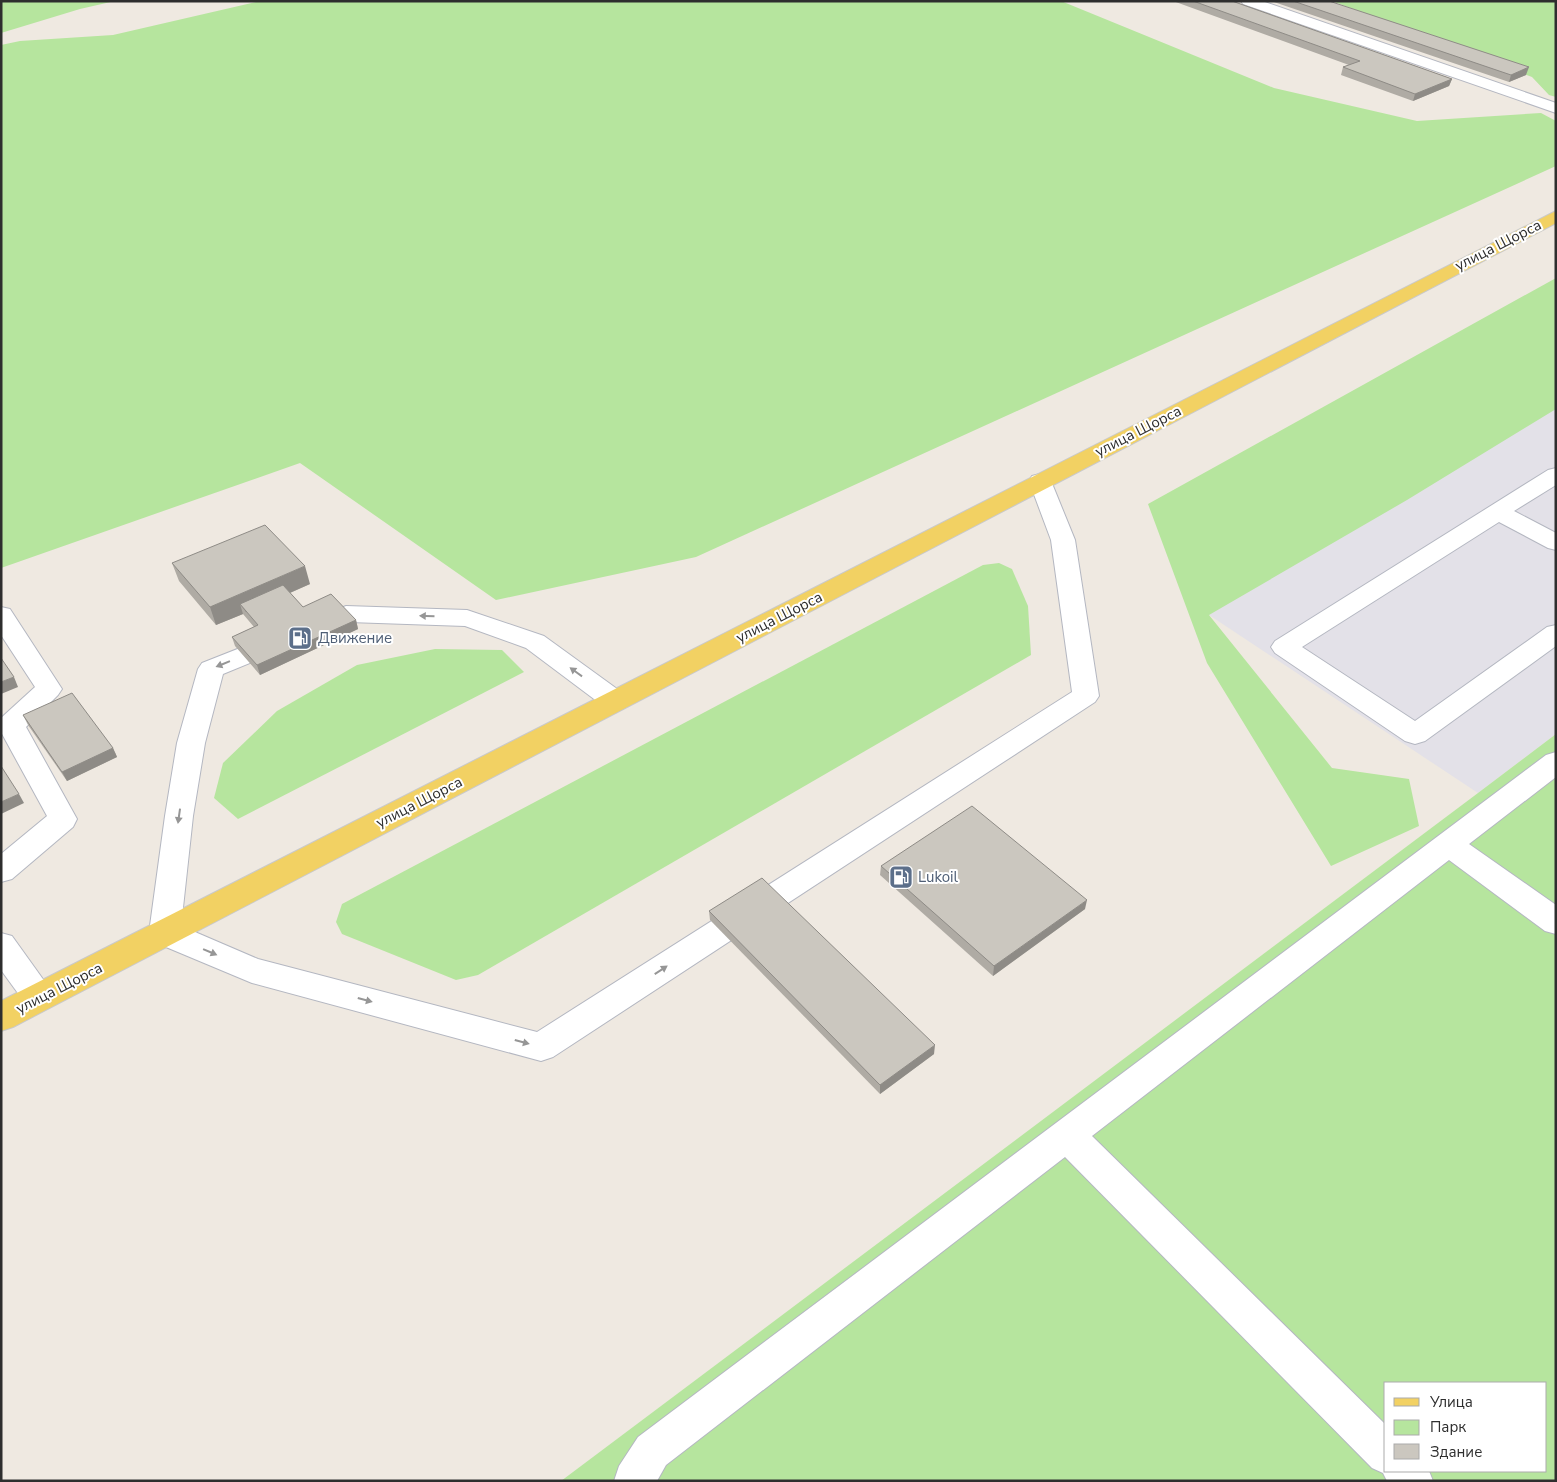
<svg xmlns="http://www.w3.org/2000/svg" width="1557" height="1482" viewBox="0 0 1557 1482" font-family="'Nunito Sans',sans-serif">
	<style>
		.industrial { fill: #e3e1e8 }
		.green { fill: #b6e59e; fill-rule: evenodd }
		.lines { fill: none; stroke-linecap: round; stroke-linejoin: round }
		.minor-casing { stroke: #b4b7c1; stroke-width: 2 }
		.major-casing { stroke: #c9c9c9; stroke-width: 2 }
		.minor { fill: #fff; fill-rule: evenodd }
		.major { fill: #f2d163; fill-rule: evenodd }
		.wall { fill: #afaba4 }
		.shaded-wall { fill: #8e8b86 }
		.building { fill: #cbc7bf; stroke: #8e8b86 }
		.oneway { fill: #969696 }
		.labels { text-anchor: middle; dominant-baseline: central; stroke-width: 4; stroke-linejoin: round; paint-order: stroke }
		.street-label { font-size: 15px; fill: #2e2e2e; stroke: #fff }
		.service-label { font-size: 15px; fill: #4e5e75; stroke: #fff; text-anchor: start }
	</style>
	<rect width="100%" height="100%" fill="#efe9e1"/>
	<!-- industrial -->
	<path class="industrial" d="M1556 394V734L1478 793 1200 609Z"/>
	<!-- green -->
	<g class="green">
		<path d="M1 1H115L80 9 1 33Z"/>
		<path d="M260 1H1061L1274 88 1417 121 1541 113 1556 121V166L696 557 496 600 300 463 1 568V45L20 41 113 35Z"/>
		<path d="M1332 1H1556V97L1549 95 1532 77Z"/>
		<path d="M1556 278V409L1407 500 1209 615 1332 768 1409 779 1419 826 1331 866 1207 663 1148 504Z"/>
		<path d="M999 563 1012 569 1028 606 1031 655 478 975 456 980 342 934 336 922 342 904 983 565Z"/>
		<path d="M435 649 502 650 524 672 238 819 214 798 223 763 277 711 357 665Z"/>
		<path d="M1556 734V1481H561L1478 793ZM1386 1383H1546V1471H1386Z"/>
	</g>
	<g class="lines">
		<!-- minor casing -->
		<g class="minor-casing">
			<g id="minor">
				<path d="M1241 1H1262L1556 103V113L1243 4Z"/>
				<path d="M1556 468V485L1514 511 1556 533V550L1548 548 1499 522 1302 647 1415 721 1547 627 1556 625V646L1425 741 1415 744 1405 741 1275 653 1271 647 1275 641 1548 470Z"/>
				<path d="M1040 474 1048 476 1051 481 1075 540 1099 696 1095 702 553 1057 541 1061 252 983 154 942 149 933 165 816 177 743 198 669 202 663 346 606 467 610 544 636 624 694 628 701 624 708 615 710 606 708 526 648 465 626 349 622 223 674 205 743 193 816 181 926 258 959 537 1032 1072 692 1051 540 1029 481 1032 476Z"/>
				<path d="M1 607 10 609 62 689 58 695 26 727 77 819 73 827 12 879 1 882V854L47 816 1 732V718L35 687 1 635Z"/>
				<path d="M1556 752V777L1469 844 1556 905V934L1545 931 1449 860 1092 1136 1386 1425V1471H1429L1433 1481H1387L1383 1473 1372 1468 1065 1157 666 1465 657 1481H614L619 1466 638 1437 1546 755Z"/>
				<path d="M1 933 12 936 50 989 55 998 50 1007 39 1011 28 1007 1 970Z"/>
			</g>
		</g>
		<!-- major casing -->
		<g class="major-casing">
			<path id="major" d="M1556 211V223L13 1027 1 1031V1001Z"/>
		</g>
		<!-- minor -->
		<use href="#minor" class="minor"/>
		<!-- major -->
		<use href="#major" class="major"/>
	</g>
	<!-- wall -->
	<g class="wall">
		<path d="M1173 1H1232L1452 79 1449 86 1413 101 1341 75 1343 67 1349 65Z"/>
		<path d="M1271 1H1329L1526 75 1509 82Z"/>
		<path d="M172 563 310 584 290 593 303 607 356 620 358 629 260 675 235 646 232 637 254 627 243 614 216 625 179 581Z"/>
		<path d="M23 715 113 748 117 757 67 781 28 725Z"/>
		<path d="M881 866 1085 909 993 976 880 875Z"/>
		<path d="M709 911 934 1054 880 1094 710 920Z"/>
	</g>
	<!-- shaded-wall -->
	<g class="shaded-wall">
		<path d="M1529 67 1526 75 1509 82 1511 75Z"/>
		<path d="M1452 79 1449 86 1413 101 1415 94Z"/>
		<path d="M305 566 310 584 246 612 240 604 243 614 216 625 210 607Z"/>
		<path d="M356 620 358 629 260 675 257 665Z"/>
		<path d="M14 677 18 687 1 694V682Z"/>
		<path d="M113 748 117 757 67 781 62 772Z"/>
		<path d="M19 794 24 803 1 814V802Z"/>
		<path d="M1087 900 1085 909 993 976 994 966Z"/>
		<path d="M935 1045 934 1054 880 1094V1085Z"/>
	</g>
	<!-- building -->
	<g class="building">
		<path d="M1193 1H1232L1452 79 1415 94 1343 67 1360 61Z"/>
		<path d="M1293 1H1329L1529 67 1511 75Z"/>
		<path d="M265 525 305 566 210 607 172 563Z"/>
		<path d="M283 585 303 607 331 594 356 620 257 665 232 637 258 625 240 604Z"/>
		<path d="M1 658 14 677 1 682Z"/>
		<path d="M72 693 113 748 62 772 23 715Z"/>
		<path d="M1 766 19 794 1 802Z"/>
		<path d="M972 806 1087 900 994 966 881 866Z"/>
		<path d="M762 878 935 1045 880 1085 709 911Z"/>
	</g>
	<!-- one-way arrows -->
	<defs><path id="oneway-solid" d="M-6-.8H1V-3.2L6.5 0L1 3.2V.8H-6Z" transform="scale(1.25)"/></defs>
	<g class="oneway">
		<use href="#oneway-solid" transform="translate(427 616) rotate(-178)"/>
		<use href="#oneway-solid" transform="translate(223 664) rotate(158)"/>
		<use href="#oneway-solid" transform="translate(576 672) rotate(-144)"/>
		<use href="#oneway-solid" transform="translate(179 816) rotate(98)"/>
		<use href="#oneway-solid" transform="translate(210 952) rotate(23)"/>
		<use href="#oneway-solid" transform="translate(661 970) rotate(-33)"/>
		<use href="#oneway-solid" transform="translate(365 1000) rotate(15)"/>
		<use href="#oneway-solid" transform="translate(522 1042) rotate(15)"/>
	</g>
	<!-- icons -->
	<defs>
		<g id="fuel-square" transform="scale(1.25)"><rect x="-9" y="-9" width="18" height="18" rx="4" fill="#5c6f8a" stroke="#fff"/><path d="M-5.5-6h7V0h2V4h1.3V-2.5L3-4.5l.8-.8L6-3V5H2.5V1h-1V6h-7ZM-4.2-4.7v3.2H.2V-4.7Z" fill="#fff"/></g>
	</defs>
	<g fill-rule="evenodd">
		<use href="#fuel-square" x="300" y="638"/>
		<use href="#fuel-square" x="901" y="877"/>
	</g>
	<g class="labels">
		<!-- street labels -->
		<g class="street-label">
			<text transform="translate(1498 245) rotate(-27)">улица Щорса</text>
			<text transform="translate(1138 431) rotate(-27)">улица Щорса</text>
			<text transform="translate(779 617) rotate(-27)">улица Щорса</text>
			<text transform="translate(419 802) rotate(-27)">улица Щорса</text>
			<text transform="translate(59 988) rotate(-27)">улица Щорса</text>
		</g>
		<!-- service labels -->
		<g class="service-label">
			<text x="318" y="638">Движение</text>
			<text x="918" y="877">Lukoil</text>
		</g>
	</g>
	<!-- border -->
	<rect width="1557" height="1482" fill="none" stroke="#2e2e2e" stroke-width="5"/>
	<!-- legend -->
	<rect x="1384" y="1382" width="162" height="90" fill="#ffffff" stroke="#ababab"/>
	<rect x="1394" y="1398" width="25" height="8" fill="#f2d163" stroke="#ababab"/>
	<text x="1430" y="1407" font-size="15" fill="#2e2e2e">Улица</text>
	<rect x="1394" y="1420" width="25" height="15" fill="#b6e59e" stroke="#ababab"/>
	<text x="1430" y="1432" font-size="15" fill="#2e2e2e">Парк</text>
	<rect x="1394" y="1444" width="25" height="15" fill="#cbc7bf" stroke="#ababab"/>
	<text x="1430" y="1457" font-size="15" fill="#2e2e2e">Здание</text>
</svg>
